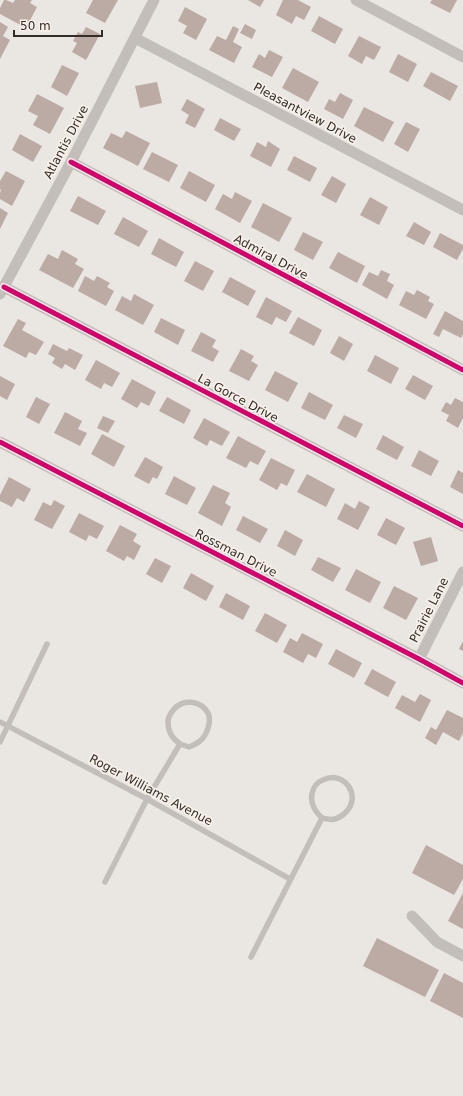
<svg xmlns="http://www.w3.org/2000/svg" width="463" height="1096" viewBox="0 0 463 1096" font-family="'DejaVu Sans',sans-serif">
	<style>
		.building { fill: #bcaba4 }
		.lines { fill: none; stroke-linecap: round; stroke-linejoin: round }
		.service { stroke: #c3beba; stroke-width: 5.5 }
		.minor { stroke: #c3beba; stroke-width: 11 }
		.cycleway-casing { stroke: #f7f0e8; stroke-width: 8 }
		.cycleway { stroke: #d6006c; stroke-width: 5 }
		.labels { text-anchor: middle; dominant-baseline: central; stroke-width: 3.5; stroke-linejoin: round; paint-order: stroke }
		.street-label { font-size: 12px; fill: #342c29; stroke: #f7f0e8 }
	</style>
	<rect width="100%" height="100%" fill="#eae6e1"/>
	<!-- building -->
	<g class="building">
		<path d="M4 0H6L13 3 15 0H32L30 3 37 7 26 28 0 14V8Z"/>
		<path d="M93 0H118L105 23 86 13Z"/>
		<path d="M248 0H264L260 7Z"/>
		<path d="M283 0H298L311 7 304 20 296 16 292 24 276 15Z"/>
		<path d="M432 0H457L450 13 430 3Z"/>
		<path d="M185 7 207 19 196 40 183 33 187 26 178 21Z"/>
		<path d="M319 16 343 29 335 44 311 31Z"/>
		<path d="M0 22 8 27 3 36 10 40 0 59Z"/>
		<path d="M245 24 256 30 252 39 240 33Z"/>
		<path d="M233 26 239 29 233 42 242 47 234 63 209 50 217 36 226 40Z"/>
		<path d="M86 27 100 34 86 60 72 52 77 43 73 41 78 32 82 34Z"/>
		<path d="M359 36 381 47 374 60 366 56 362 64 348 56Z"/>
		<path d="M269 50 283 57 272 77 252 67 259 54 265 58Z"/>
		<path d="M398 54 417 64 408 82 389 72Z"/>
		<path d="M62 65 79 73 67 96 51 87Z"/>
		<path d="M293 68 319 82 308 102 282 88Z"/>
		<path d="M431 72 458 86 450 101 423 86Z"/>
		<path d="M157 82 162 103 140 108 135 86Z"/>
		<path d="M340 93 353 100 343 119 324 109 329 99 335 102Z"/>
		<path d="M37 94 64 108 50 134 33 125 38 116 28 111Z"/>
		<path d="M187 99 205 109 195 128 185 123 189 115 181 110Z"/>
		<path d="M364 107 394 122 383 142 354 126Z"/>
		<path d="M220 118 241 129 234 141 214 130Z"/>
		<path d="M406 122 420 129 408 152 394 144Z"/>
		<path d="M126 131 150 143 138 166 103 148 111 133 122 138Z"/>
		<path d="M20 134 42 146 33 162 12 150Z"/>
		<path d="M268 141 280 149 271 167 250 156 257 142 266 147Z"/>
		<path d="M152 152 178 165 169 182 143 169Z"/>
		<path d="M294 156 317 168 310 182 287 170Z"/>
		<path d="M6 171 25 181 12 206 0 199V193L1 190 0 189V181Z"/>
		<path d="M189 171 215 185 206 202 180 188Z"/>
		<path d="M332 176 346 184 336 203 321 195Z"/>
		<path d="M235 192 252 201 240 223 215 209 223 194 232 199Z"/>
		<path d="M78 196 106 211 98 225 70 211Z"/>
		<path d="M370 197 388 207 379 225 360 215Z"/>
		<path d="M263 203 292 218 279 242 251 227Z"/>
		<path d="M0 208 8 213 0 229Z"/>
		<path d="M123 217 148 231 139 247 114 234Z"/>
		<path d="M414 222 431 232 424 245 406 236Z"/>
		<path d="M303 232 323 242 313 260 294 250Z"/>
		<path d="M440 233 463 245V249L457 260 433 247Z"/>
		<path d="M159 238 184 252 176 267 151 254Z"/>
		<path d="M62 250 78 259 75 264 84 269 73 288 39 270 48 254 58 259Z"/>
		<path d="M338 252 365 266 357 283 329 268Z"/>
		<path d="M195 261 214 271 203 291 184 281Z"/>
		<path d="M381 270 390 274 387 281 394 285 387 299 362 285 369 272 378 276Z"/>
		<path d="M85 276 94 281 97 276 110 283 107 287 114 291 106 306 78 291Z"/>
		<path d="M230 277 256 291 248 306 222 292Z"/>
		<path d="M417 290 430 297 428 301 434 304 426 319 399 305 406 291 414 295Z"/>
		<path d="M134 294 154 305 143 325 115 310 122 296 131 301Z"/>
		<path d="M266 297 292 311 286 322 276 317 272 325 256 317Z"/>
		<path d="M445 311 463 321V334L461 338 443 329 439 337 433 334Z"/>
		<path d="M298 317 322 330 314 346 289 333Z"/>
		<path d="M161 318 185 330 178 345 154 332Z"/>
		<path d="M18 319 26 323 22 330 44 342 36 355 29 352 26 358 3 346Z"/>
		<path d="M201 332 216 340 212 347 219 351 213 362 191 351Z"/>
		<path d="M339 336 353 344 344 361 330 353Z"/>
		<path d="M53 344 67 351 69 348 83 355 75 370 65 364 62 369 52 363 55 358 48 354Z"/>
		<path d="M241 349 254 356 251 361 258 365 249 381 229 371Z"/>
		<path d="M375 355 399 368 391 384 367 371Z"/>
		<path d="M96 360 120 373 112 387 104 383 101 389 85 380Z"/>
		<path d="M275 371 298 383 288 402 265 390Z"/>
		<path d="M413 375 433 386 425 400 405 389Z"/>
		<path d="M0 376 15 384 7 400 0 396Z"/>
		<path d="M132 379 156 392 149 406 141 402 137 408 121 399Z"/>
		<path d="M309 392 333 405 325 420 301 408Z"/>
		<path d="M36 397 50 404 39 424 26 417Z"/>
		<path d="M167 397 191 410 184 424 159 411Z"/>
		<path d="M455 398 463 402V418L458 428 446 421 449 415 441 411 446 402 451 405Z"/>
		<path d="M65 412 82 421 78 429 87 433 80 446 54 433Z"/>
		<path d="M344 415 363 424 356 438 337 428Z"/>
		<path d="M103 416 115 421 108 433 97 428Z"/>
		<path d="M204 418 230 432 222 446 210 440 207 446 193 438Z"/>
		<path d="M102 434 125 446 114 467 91 454Z"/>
		<path d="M383 435 404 447 397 460 376 449Z"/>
		<path d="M238 436 266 451 258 465 250 461 246 468 226 458Z"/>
		<path d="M419 450 439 461 431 476 411 466Z"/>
		<path d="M145 457 163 467 157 479 153 477 149 484 134 476Z"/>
		<path d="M271 458 295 470 287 486 281 483 277 490 259 480Z"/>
		<path d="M458 470 463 473V494L450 487Z"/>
		<path d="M307 474 335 489 326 507 297 492Z"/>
		<path d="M174 476 196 488 187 505 165 494Z"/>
		<path d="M9 477 31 489 24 502 17 498 12 507 0 501V495Z"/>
		<path d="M213 485 230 493 225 503 231 507 222 526 198 513Z"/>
		<path d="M54 500 65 506 52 529 34 520 43 502 51 506Z"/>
		<path d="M359 501 370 507 358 530 337 519 345 503 355 509Z"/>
		<path d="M79 513 104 526 97 539 89 535 86 541 69 532Z"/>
		<path d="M243 516 268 529 260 543 236 530Z"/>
		<path d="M386 518 405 528 396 545 377 535Z"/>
		<path d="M120 525 137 534 133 541 141 546 134 560 127 556 124 561 106 551Z"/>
		<path d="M285 530 303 540 295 556 277 546Z"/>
		<path d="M431 537 438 561 421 566 413 542Z"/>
		<path d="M318 557 341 568 333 582 311 570Z"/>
		<path d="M155 558 171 566 162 583 146 574Z"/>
		<path d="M356 569 381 582 370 603 345 590Z"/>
		<path d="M191 573 214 586 206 601 183 588Z"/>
		<path d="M394 586 418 598 406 620 383 608Z"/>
		<path d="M226 593 250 606 243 620 219 607Z"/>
		<path d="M265 613 287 625 277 643 255 631Z"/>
		<path d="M302 633 323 644 316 658 308 654 303 663 283 652 290 638 297 642Z"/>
		<path d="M463 641V651L459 649Z"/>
		<path d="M336 649 362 663 354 678 328 664Z"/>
		<path d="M372 669 396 682 388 697 364 684Z"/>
		<path d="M420 694 431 700 420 722 395 708 402 695 415 702Z"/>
		<path d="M447 710 463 718V733L459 741 443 732 436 745 425 738 431 727 436 730Z"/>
		<path d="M426 845 463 865V879L454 895 412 873Z"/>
		<path d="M463 893V929L448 921Z"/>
		<path d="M377 938 439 970 425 997 363 966Z"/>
		<path d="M444 973 463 983V1018L430 1001Z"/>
	</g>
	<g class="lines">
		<!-- service -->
		<g class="service">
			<path d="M0 722 147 799 290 879"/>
			<path d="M0 742 47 644"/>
			<path d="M105 882 147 799 180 744 189 747C193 745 197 744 200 741 207 735 212 721 208 713 201 701 186 699 176 707 172 711 169 715 168 720 168 732 171 737 180 744"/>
			<path d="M251 957 322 818C326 819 331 820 335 819 339 818 342 816 345 813 363 797 344 769 323 780 317 782 313 788 312 794 310 804 315 811 322 818"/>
		</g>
		<!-- minor -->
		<g class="minor">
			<path d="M356 0 463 57"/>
			<path d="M135 38 463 210"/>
			<path d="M71 162 463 370"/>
			<path d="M4 287 463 526"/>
			<path d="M0 294 71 162 154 0"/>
			<path d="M0 442 419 659 463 683"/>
			<path d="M419 659 463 572"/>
			<path d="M412 916 437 942 463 956"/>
		</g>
		<!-- cycleway casing -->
		<g class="cycleway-casing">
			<g id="cycleway">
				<path d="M71 162 463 370"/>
				<path d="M4 287 463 526"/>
				<path d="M0 442 419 659 463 683"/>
			</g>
		</g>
		<!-- cycleway -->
		<use href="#cycleway" class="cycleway"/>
	</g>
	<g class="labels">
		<!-- street labels -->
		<g class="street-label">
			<text transform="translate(305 113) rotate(28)">Pleasantview Drive</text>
			<text transform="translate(66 142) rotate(-62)">Atlantis Drive</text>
			<text transform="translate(271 257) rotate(28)">Admiral Drive</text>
			<text transform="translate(238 398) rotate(28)">La Gorce Drive</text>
			<text transform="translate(236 553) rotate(27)">Rossman Drive</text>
			<text transform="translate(429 610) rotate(-63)">Prairie Lane</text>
			<text transform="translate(151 790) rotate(28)">Roger Williams Avenue</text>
		</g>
	</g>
	<!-- scale -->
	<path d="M14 30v6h88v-6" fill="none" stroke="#342c29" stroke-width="2"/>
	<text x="20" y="30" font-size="12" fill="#342c29" stroke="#f7f0e8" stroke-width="3" paint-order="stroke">50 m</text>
</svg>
